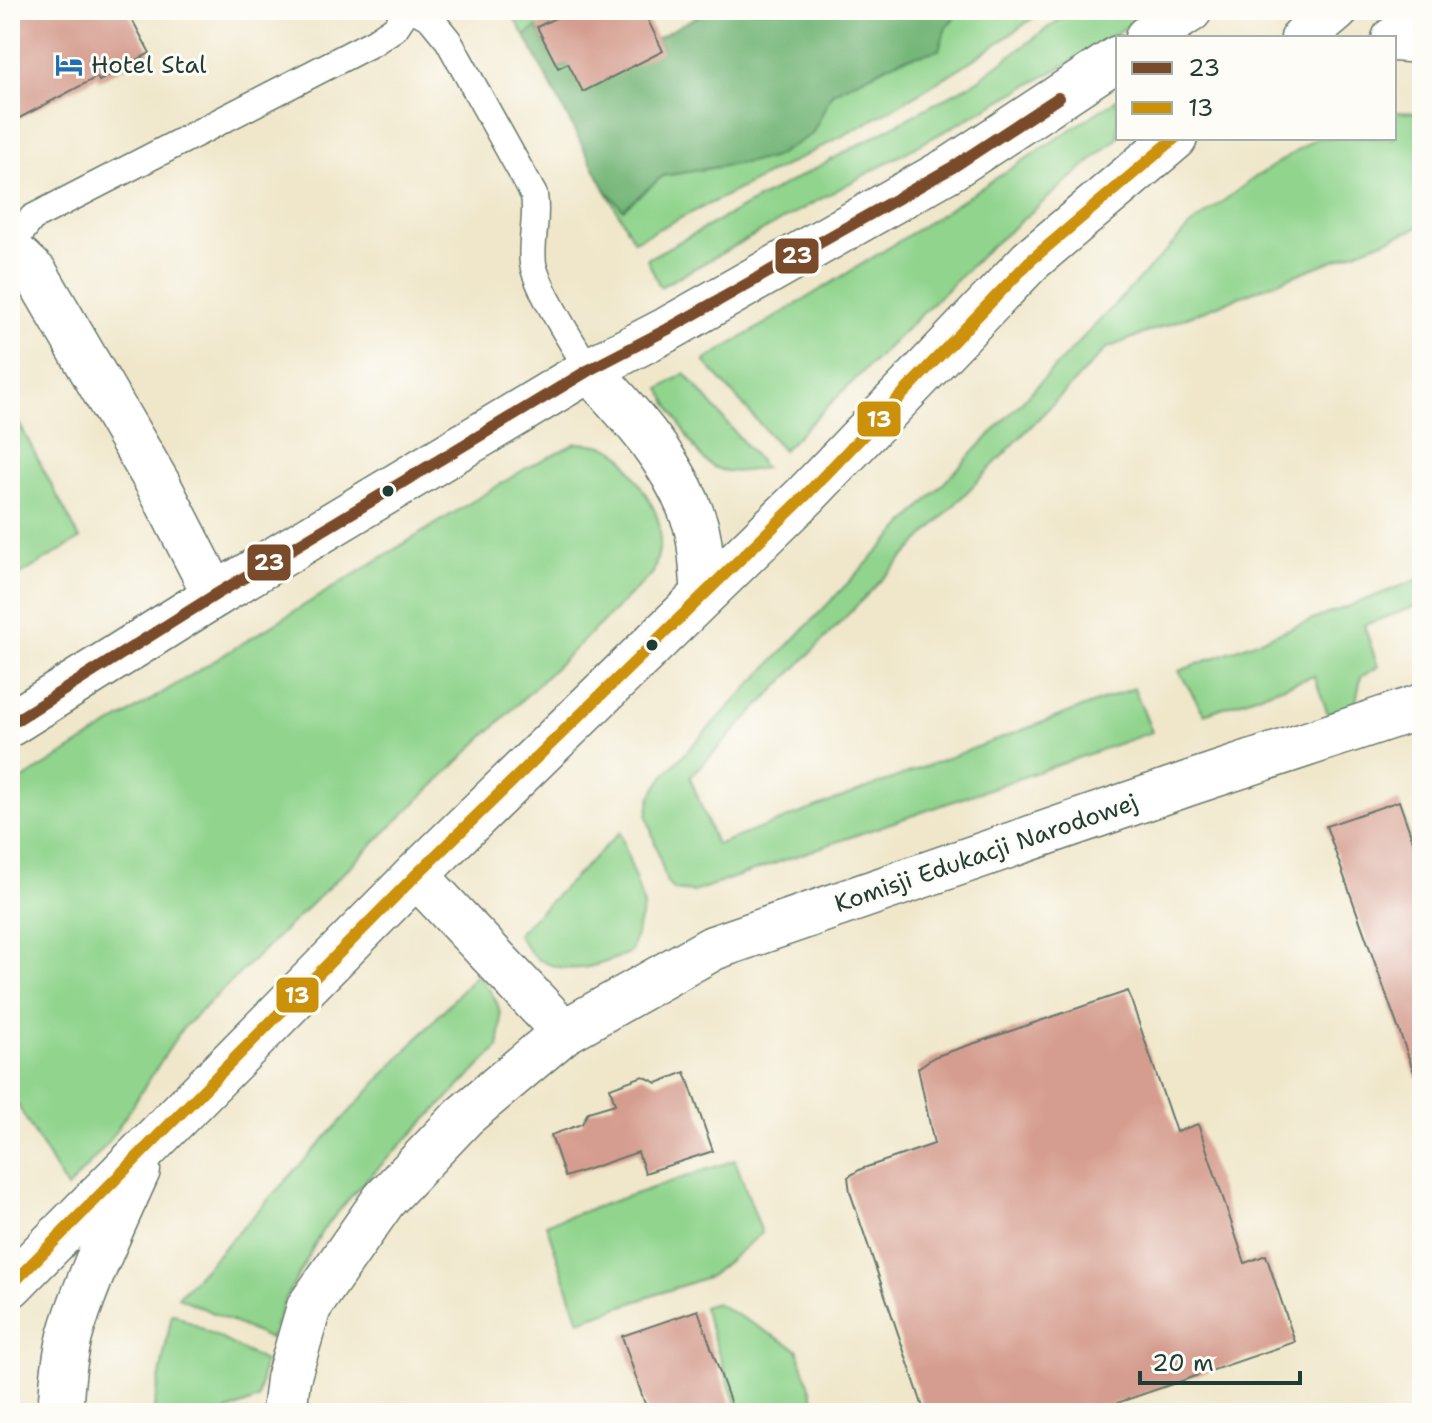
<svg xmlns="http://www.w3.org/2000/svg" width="1432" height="1423" viewBox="0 0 1432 1423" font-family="'Shantell Sans',sans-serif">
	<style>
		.green { fill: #90d48d; stroke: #588860; stroke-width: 2 }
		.forest { fill: #74b678; stroke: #4a7a56; stroke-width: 2 }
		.building { fill: #d59d8f }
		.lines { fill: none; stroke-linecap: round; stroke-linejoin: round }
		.service-casing { stroke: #687869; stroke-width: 29 }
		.minor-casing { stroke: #687869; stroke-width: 47 }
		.tertiary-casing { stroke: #687869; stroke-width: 47 }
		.service { stroke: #fff; stroke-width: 26 }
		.minor { stroke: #fff; stroke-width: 44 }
		.tertiary { stroke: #fff; stroke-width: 44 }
		.bus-1-casing { stroke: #fdfcf7; stroke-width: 18 }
		.bus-2-casing { stroke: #fdfcf7; stroke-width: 18 }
		.bus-1 { stroke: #7a4b2a; stroke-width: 12 }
		.bus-2 { stroke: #cc910a; stroke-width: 12 }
		.bus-dot { fill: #1f3d34; stroke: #fdfcf7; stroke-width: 3 }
		.labels { text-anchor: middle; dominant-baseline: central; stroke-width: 6; stroke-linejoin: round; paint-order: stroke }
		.poi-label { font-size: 24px; fill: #1f3d34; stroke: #fdfcf7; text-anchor: start }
		.street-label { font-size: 24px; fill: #1f3d34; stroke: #fdfcf7 }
		.line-badge { stroke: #fdfcf7; stroke-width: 3 }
		.badge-label { font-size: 22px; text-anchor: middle; font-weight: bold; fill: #fff }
	</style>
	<rect width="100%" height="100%" fill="#fdfcf7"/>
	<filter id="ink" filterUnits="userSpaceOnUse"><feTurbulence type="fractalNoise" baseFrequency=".0125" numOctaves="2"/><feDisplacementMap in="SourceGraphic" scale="16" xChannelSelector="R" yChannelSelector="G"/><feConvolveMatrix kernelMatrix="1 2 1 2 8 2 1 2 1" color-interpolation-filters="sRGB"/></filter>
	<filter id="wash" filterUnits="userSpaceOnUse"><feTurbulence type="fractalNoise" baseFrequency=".006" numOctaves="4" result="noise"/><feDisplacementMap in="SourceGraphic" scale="32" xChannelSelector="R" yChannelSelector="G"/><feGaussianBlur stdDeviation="1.8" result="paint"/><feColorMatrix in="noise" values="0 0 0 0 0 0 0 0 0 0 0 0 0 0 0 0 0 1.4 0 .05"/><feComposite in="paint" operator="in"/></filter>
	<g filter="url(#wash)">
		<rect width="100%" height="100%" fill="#f0e7cb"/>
		<!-- green -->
		<g class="green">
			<path d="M509 10H572L525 36Z"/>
			<path d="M961 10H1044C918 105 775 171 634 241L605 189 623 209 663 176 772 158 812 134 832 93 899 60 938 50 946 27Z"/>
			<path d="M1072 10H1153L1069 63 660 287 647 259 975 82Z"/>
			<path d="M1118 99V138L988 249 783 450 704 361 893 245Z"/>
			<path d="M1394 112 1422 113V226L1107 348 690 777 716 845 1134 688 1152 732 693 892 674 890 667 883 647 816 651 796 665 774 1190 226 1254 178 1317 138H1394Z"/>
			<path d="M685 373 765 468C747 471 724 476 709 464 692 450 671 408 660 389Z"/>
			<path d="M10 406 80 539 10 581Z"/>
			<path d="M576 443C590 444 607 444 618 453 626 459 631 472 636 479 661 515 667 532 653 573L182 1029 108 1143 67 1189 10 1092V787L528 467Z"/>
			<path d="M1422 578V604L1364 625 1378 667 1361 677 1356 702 1328 714 1314 676 1204 714 1179 671Z"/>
			<path d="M620 832 644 906 631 952C601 965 569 978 538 959 530 954 523 942 517 934Z"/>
			<path d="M477 974C501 1004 504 1010 498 1048L358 1188 322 1231 285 1300 270 1339 178 1297Z"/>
			<path d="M735 1160 762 1233 710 1276 579 1321 546 1224Z"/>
			<path d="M716 1303 797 1349 819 1413H739L703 1307Z"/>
			<path d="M172 1313 264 1361 258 1399 223 1413H153Z"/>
		</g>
		<!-- forest -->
		<path class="forest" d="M709 10H961L946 27 939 50 899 60 832 93 812 134 772 158 663 176 623 209 605 189 525 36 537 27 559 68 568 63 663 51 657 38Z"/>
		<g id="blocks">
			<!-- building -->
			<g class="building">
				<path d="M10 10H127L150 53 99 81 97 77 10 123Z"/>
				<path d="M571 10H643L663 51 583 92 568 63 558 68 537 27Z"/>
				<path d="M1399 801 1422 867V1077L1416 1078 1326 826Z"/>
				<path d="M1128 991 1176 1132 1198 1124 1245 1263 1266 1255 1295 1342 1088 1413H925L850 1192 848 1177 861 1169 934 1144 918 1068 934 1057Z"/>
				<path d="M685 1072 713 1151 645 1173 638 1152 565 1177 551 1135 582 1124 588 1112 615 1104 610 1088 643 1076 657 1083Z"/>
				<path d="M698 1310 734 1413H648L622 1336Z"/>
			</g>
		</g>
	</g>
	<g filter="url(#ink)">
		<use href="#blocks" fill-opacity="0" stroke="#687869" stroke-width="2"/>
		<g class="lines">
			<!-- service casing -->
			<g class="service-casing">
				<g id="service">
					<path d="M415 10 430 18 448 40 534 195C538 220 530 241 533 264 538 290 574 346 589 370"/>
					<path d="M10 247 32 218 374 42 395 28 407 10"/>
				</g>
			</g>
			<!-- minor casing -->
			<g class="minor-casing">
				<g id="minor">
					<path d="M10 254 18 257 36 274 158 484 215 595"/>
					<path d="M416 875 564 1032"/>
					<path d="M284 1413 288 1379 309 1307 384 1200 464 1116 564 1032 713 948 1190 783 1422 706"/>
				</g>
			</g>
			<!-- tertiary casing -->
			<g class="tertiary-casing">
				<g id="tertiary">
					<path d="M1147 38 1190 10"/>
					<path d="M1303 38 1336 10"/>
					<path d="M1394 39 1422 41"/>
					<path d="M589 370C631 415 673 460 694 520 702 542 701 570 704 593"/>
					<path d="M10 724 215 595 589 370 668 329 953 167 1118 58"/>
					<path d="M10 1286 416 875 805 496 1030 261 1175 138"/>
					<path d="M60 1413C62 1384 64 1354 73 1326 90 1273 115 1221 138 1170"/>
				</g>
			</g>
			<!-- service -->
			<use href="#service" class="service"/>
			<!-- minor -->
			<use href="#minor" class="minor"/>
			<!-- tertiary -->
			<use href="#tertiary" class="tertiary"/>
			<!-- bus-1 casing -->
			<g class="bus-1-casing">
				<path id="bus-1" d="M10 724 215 595 589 370 668 329 953 167 1058 98"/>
			</g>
			<!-- bus-2 casing -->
			<g class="bus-2-casing">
				<path id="bus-2" d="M10 1286 416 875 805 496 1030 261 1175 138"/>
			</g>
			<!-- bus-1 -->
			<use href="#bus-1" class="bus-1"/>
			<!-- bus-2 -->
			<use href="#bus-2" class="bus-2"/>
		</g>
	</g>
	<!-- icons -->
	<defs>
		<g id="hotel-bare" transform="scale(2.16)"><path d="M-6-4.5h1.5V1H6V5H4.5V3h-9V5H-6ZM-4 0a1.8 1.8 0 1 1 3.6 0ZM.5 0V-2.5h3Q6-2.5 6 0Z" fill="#1f6fb2" stroke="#fdfcf7" stroke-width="2.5" paint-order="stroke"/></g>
	</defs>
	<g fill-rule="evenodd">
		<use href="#hotel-bare" x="69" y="65"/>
	</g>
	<!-- markers -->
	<g class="bus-dot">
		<circle cx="388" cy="491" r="7"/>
		<circle cx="652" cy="645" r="7"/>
	</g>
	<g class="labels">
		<!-- poi labels -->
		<g class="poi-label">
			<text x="91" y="65">Hotel Stal</text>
		</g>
		<!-- street labels -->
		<g class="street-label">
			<text transform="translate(986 853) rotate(-19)">Komisji Edukacji Narodowej</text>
		</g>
	</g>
	<g class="line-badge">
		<rect x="774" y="237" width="46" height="38" rx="8" fill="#7a4b2a"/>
		<rect x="856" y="400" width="46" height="38" rx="8" fill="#cc910a"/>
		<rect x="246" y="543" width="46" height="39" rx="8" fill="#7a4b2a"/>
		<rect x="275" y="976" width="45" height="38" rx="8" fill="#cc910a"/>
	</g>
	<g class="badge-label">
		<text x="797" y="263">23</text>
		<text x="879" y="427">13</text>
		<text x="269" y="570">23</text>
		<text x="297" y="1003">13</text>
	</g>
	<!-- margin -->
	<rect width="1432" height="1423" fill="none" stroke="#fdfcf7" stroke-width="40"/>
	<!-- legend -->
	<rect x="1116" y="36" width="280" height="104" fill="#fdfcf7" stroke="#a4b0a9" stroke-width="2"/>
	<rect x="1132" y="62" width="40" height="12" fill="#7a4b2a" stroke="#a4b0a9" stroke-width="2"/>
	<text x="1188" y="76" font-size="24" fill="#1f3d34">23</text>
	<rect x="1132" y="102" width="40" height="12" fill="#cc910a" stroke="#a4b0a9" stroke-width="2"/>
	<text x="1188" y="116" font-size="24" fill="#1f3d34">13</text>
	<!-- scale -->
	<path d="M1140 1371v12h160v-12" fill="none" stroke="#1f3d34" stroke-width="4"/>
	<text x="1152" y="1371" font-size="24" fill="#1f3d34" stroke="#fdfcf7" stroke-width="6" paint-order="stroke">20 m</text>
</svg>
